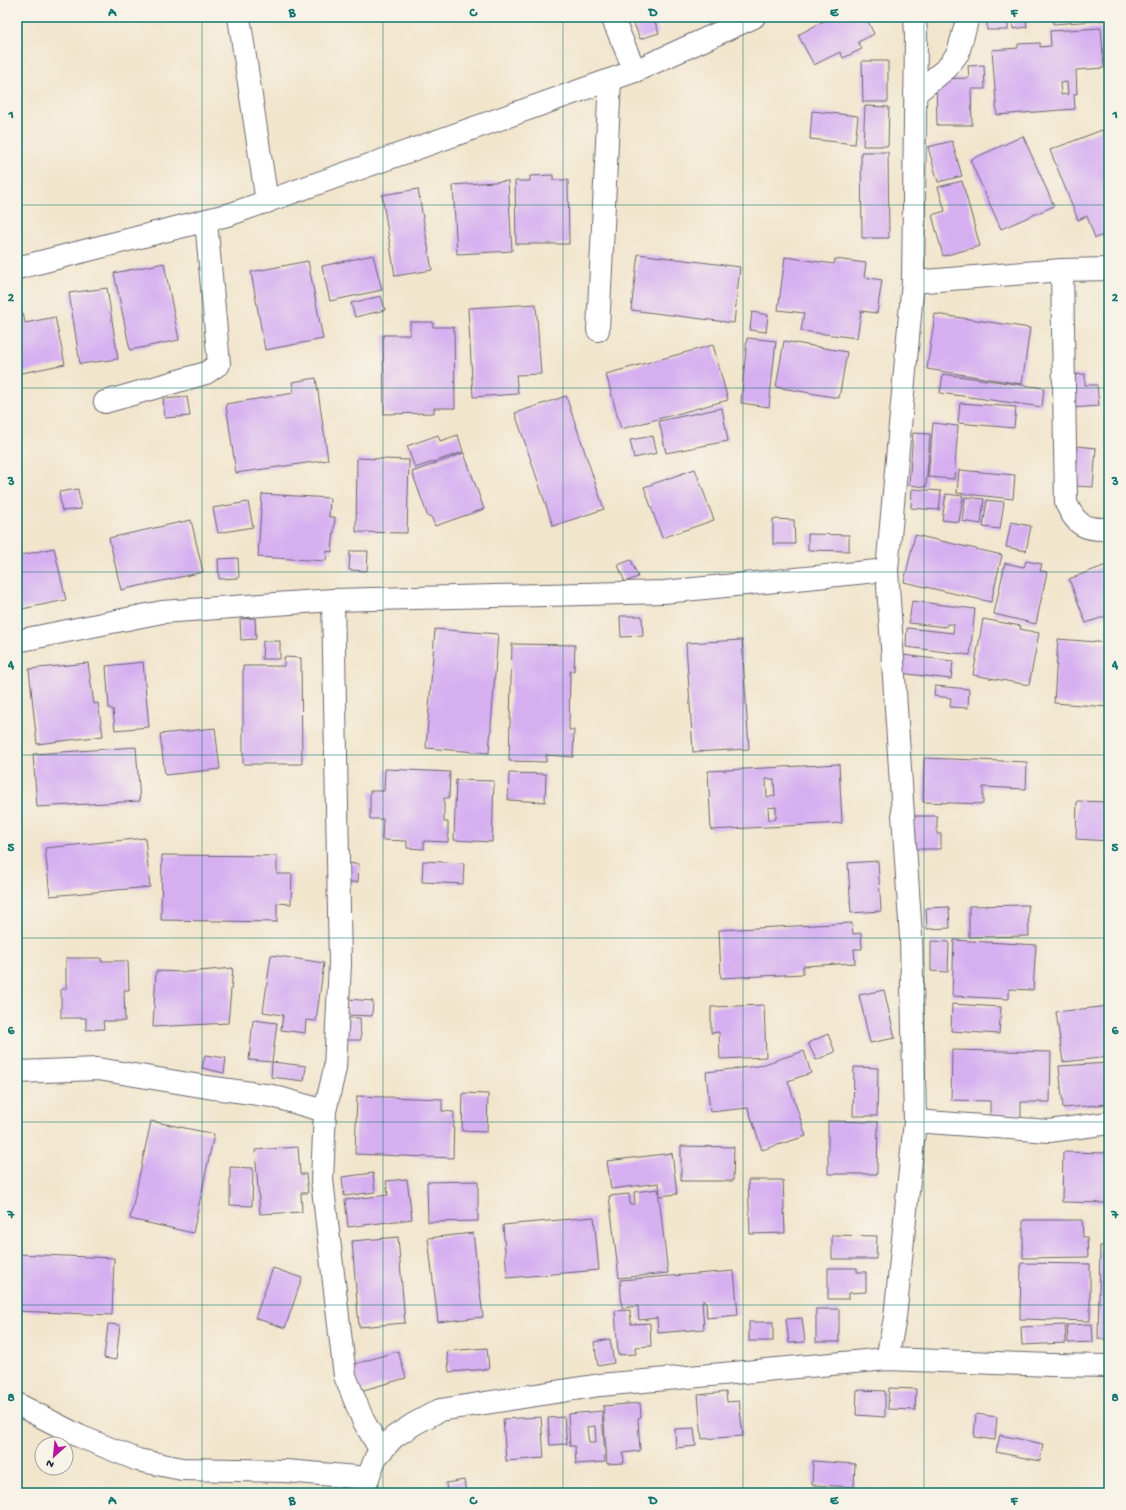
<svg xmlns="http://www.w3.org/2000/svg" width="1126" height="1510" viewBox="0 0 1126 1510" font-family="'Gochi Hand',sans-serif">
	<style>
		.building { fill: #d6aff1; fill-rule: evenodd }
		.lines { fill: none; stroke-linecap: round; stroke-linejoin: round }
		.minor-casing { stroke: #6a666e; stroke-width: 24 }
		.minor { stroke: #fff; stroke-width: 22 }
		.grid { fill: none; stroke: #0f766e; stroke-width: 1; stroke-opacity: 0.55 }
		.neatline { fill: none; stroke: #0f766e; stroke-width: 1.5 }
		.grid-label { font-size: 13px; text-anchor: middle; font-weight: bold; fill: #0f766e }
	</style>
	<rect width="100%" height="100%" fill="#f7f3e8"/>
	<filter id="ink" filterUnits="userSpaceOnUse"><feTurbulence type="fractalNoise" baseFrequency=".025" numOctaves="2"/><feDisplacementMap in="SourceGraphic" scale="8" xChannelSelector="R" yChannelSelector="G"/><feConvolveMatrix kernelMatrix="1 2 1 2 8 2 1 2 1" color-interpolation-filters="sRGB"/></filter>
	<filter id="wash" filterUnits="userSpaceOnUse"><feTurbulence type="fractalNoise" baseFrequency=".012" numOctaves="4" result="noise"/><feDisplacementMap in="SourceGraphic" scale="16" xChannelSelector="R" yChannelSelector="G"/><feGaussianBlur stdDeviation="0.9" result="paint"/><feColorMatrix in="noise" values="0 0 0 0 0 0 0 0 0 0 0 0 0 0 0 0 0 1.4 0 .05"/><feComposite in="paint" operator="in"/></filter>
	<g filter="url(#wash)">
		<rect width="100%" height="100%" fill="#f1e5cc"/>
		<g id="blocks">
			<!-- building -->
			<g class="building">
				<path d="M635 17H653L659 33 640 39 632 18Z"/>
				<path d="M831 17H866L874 34 858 42 862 49 843 58 840 52 814 65 798 35Z"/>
				<rect x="987" y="17" width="21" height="13"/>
				<path d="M1012 17H1026L1027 27 1013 29Z"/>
				<path d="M1053 17H1109V20L1053 24Z"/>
				<path d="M1101 28 1104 68 1076 70 1077 94H1074L1075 109 997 115 992 50 1018 48V44L1040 43V47L1051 46 1050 31ZM1067 82 1068 94 1061 95 1060 83Z"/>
				<path d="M862 61H888V102H863Z"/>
				<path d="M984 65 985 89H971L972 125H937L936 79 969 78 968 66Z"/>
				<path d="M1109 88V109H1108L1104 89Z"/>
				<path d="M865 106 889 107 888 146H863Z"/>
				<path d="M812 111 858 116 855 144 810 139Z"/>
				<path d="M1102 130 1109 148V233L1095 238 1087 216 1078 220 1050 150Z"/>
				<path d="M1023 136 1054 206 1001 229 970 160Z"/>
				<path d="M952 141 962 176 938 182 928 147Z"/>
				<path d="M861 152H888L889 238H862Z"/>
				<path d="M553 175V180H568L569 244H516L515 181H530V176Z"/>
				<path d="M508 181 512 251 457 254 453 185Z"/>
				<path d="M962 181 980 246 943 256 932 215 945 211 938 187Z"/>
				<path d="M418 189 432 270 395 276 382 195Z"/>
				<path d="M638 254 740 267 734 323 631 310Z"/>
				<path d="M373 255 382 290 330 301 322 266Z"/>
				<path d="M785 257 834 264 835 259 866 263 864 277 882 280 877 313 861 311 857 338 801 331 804 313 778 310Z"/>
				<path d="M308 261 323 339 265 350 251 272Z"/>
				<path d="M164 263 179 340 130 350 114 273Z"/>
				<path d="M107 288 118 359 80 364 69 293Z"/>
				<path d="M381 296 385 310 355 317 351 303Z"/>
				<path d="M536 304 541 374 516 375 518 394 473 397 468 308Z"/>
				<path d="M752 312 768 315 766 332 750 330Z"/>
				<path d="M23 313 25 323 55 317 65 364 17 374V314Z"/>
				<path d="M935 314 1030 328 1022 384 927 369Z"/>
				<path d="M410 322H433V327H454L455 408H434V413L384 414 383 335H410Z"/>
				<path d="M747 338 776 341 769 407 741 403Z"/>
				<path d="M784 341 847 352 839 398 776 387Z"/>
				<path d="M713 345 728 400 621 429 606 374Z"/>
				<path d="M943 374 1044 388 1042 407 940 393Z"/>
				<path d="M1085 374V385H1097L1099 406 1070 408 1068 375Z"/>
				<path d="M316 378 328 460 236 473 226 404 294 393 292 382Z"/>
				<path d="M566 396 604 509 553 526 515 413Z"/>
				<path d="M187 397 190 416 165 418 163 399Z"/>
				<path d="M960 403 1016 407 1014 428 958 423Z"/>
				<path d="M722 408 728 441 666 453 659 421Z"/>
				<path d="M933 423 958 426 954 479 928 477Z"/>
				<path d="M913 433 930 434 926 487 909 485Z"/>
				<path d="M438 435 440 441 458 435 463 452 415 468 407 446Z"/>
				<path d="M653 436 657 453 634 458 630 440Z"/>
				<path d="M1078 446 1096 448 1093 487 1075 486Z"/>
				<path d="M464 453 484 509 435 526 431 516 428 517 412 472Z"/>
				<path d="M357 458 409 460 407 533 356 532Z"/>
				<path d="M695 469 714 520 662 538 644 487Z"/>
				<path d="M959 470 1015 475 1013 499 957 493Z"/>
				<path d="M78 489 81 509 62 511 59 492Z"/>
				<path d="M912 489 941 491 939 510 911 508Z"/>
				<path d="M262 494 330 498 329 517H335L332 552 327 551 326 561 258 557Z"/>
				<path d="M946 494 963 496 959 522 942 520Z"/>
				<path d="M965 497 984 499 981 524 962 521Z"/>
				<path d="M987 500 1004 502 1000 529 983 527Z"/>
				<path d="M248 502 253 527 218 533 213 508Z"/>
				<path d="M773 519 794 520 795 544H773Z"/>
				<path d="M191 520 203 572 121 590 109 538Z"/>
				<path d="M1011 522 1031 526 1026 551 1006 547Z"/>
				<path d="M808 534 849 535V551L808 550Z"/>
				<path d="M915 535 1002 555 991 602 904 582Z"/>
				<path d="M54 548 66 600 17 610V556Z"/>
				<path d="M350 551H368L367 571 349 570Z"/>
				<path d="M238 558 239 578 219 579 218 559Z"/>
				<path d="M631 560 638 577 625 582 618 565Z"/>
				<path d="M1026 561 1042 564 1040 571 1047 572 1036 624 994 614 1005 563 1024 567Z"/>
				<path d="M1109 564V615L1086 623 1069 579Z"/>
				<path d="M912 601 975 609 970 655 906 647 907 628 953 633 954 624H947L946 627 909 623Z"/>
				<path d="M620 616H642L643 636 621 637Z"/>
				<path d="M255 618 256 639 241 640 240 619Z"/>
				<path d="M983 619 1021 626 1020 629 1039 633 1029 685 973 675Z"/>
				<path d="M435 629 498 634 489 753 426 748Z"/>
				<path d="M1058 639 1109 643V707L1054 703Z"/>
				<path d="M742 640 749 749 693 752 686 643Z"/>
				<path d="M263 641H280V659H262Z"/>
				<path d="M512 644 575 645 574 671H570L569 730H574L573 757 546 755V762L509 761Z"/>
				<path d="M902 655 953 661 951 679 899 673Z"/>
				<path d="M284 657 301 658 302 764H243V666H284Z"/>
				<path d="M143 662 149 727 115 730 113 709H109L106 666Z"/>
				<path d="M88 663 94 704 98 703 103 736 37 744 29 669Z"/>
				<path d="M935 686 969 689 968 708 950 707 951 698 934 696Z"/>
				<path d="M215 728 220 769 165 775 160 734Z"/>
				<path d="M136 747 140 801 37 807 33 754Z"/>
				<path d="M924 758 1027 762 1026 789 983 787V804L923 802Z"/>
				<path d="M839 764 842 823 711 830 708 771ZM766 779H774L775 796 767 797ZM776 807V819L769 820 768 808Z"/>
				<path d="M385 769 450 772 449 798H444V822H448V842L424 841V849L407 848V841L382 840 383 819H370V791H384Z"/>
				<path d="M509 773 546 774 545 802 508 800Z"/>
				<path d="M456 780 494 781 492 842 454 840Z"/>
				<path d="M1077 801 1109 802V841L1076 839Z"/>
				<path d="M913 816H937V834H941V849H914Z"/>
				<path d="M145 838 150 887 50 896 45 848Z"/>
				<path d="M162 855 277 856V874H292L291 904 277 903V922L161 920Z"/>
				<path d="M423 861 464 863 463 884 422 882Z"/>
				<path d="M878 861 881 911 851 913 848 863Z"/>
				<path d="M345 863 359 864 358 882H344Z"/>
				<path d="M1028 905 1029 936 969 937V906Z"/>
				<path d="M949 907 950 928 927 929 926 908Z"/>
				<path d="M852 923 853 934 861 933 862 949H854L855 963 803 966V974L721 978 719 930Z"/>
				<path d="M954 940 1036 945 1033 990 1009 989V999L952 996Z"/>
				<path d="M931 941 949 942 948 972 931 971Z"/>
				<path d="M271 955 324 963 316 1021 306 1020 305 1033 281 1030 283 1015 263 1012Z"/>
				<path d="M66 958H101V961H128L129 990H124L125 1021H103L104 1029 86 1030V1018H61V989H66Z"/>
				<path d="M233 968 228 1023 153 1027 156 971 188 972Z"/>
				<path d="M884 990 895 1038 870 1043 859 995Z"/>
				<path d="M348 999 373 1001 372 1016 347 1015Z"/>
				<path d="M952 1004 1001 1007 999 1034 951 1031Z"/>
				<path d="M764 1005 766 1057 720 1059 719 1032 711 1033V1007Z"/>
				<path d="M1109 1006V1057L1063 1062 1056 1012Z"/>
				<path d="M341 1018H360L361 1040H342Z"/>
				<path d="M253 1020 277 1023 272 1062 249 1060Z"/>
				<path d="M828 1034 835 1052 816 1060 808 1043Z"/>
				<path d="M952 1050 1051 1052 1050 1102H1021V1122L990 1121V1101L951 1100Z"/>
				<path d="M804 1051 811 1073 788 1081 806 1136 762 1150 748 1108 710 1112 706 1072 758 1066Z"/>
				<path d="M205 1055 226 1058 224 1073 202 1068Z"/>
				<path d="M272 1062 306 1066 304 1081 271 1077Z"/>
				<path d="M1108 1063 1109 1104 1063 1108 1059 1066Z"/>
				<path d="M854 1067 878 1068 877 1116H853Z"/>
				<path d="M463 1093 488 1094 487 1132 462 1131Z"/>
				<path d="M357 1096 442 1099V1111L454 1112 453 1158 355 1154Z"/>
				<path d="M151 1121 214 1134 193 1233 130 1219Z"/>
				<path d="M828 1121 878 1122 877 1174H828Z"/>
				<path d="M681 1146 734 1147 733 1181H681Z"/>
				<path d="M298 1147 300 1174H306L308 1193H301L302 1212 260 1214 255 1150Z"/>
				<path d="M1063 1152 1109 1153V1203L1062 1202Z"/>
				<path d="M672 1153 677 1194 660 1196 659 1183 611 1189 607 1161Z"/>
				<path d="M230 1167 253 1168 252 1206 230 1205Z"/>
				<path d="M373 1173 375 1192 344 1196 342 1177Z"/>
				<path d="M407 1179 412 1219 348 1227 345 1200 388 1195 386 1181Z"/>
				<path d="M748 1180H783L785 1233 750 1234Z"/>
				<path d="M478 1181V1221L428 1222 427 1182Z"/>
				<path d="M658 1189 668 1273 619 1278 609 1196 629 1194 630 1204H635L634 1192Z"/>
				<path d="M594 1217 599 1270 507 1278 503 1225Z"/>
				<path d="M1023 1220H1082L1083 1237H1087L1088 1257 1023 1258Z"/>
				<path d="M473 1233 483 1317 438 1322 428 1238Z"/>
				<path d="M832 1235 877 1236 876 1259H832Z"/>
				<path d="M398 1237 405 1323 359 1327 352 1241Z"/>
				<path d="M1100 1246H1109V1339H1098Z"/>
				<path d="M17 1254 114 1258 112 1315 17 1311Z"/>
				<path d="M1021 1263 1090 1264V1321L1020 1319Z"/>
				<path d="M273 1268 302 1278 285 1328 255 1318Z"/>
				<path d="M828 1268H857V1272H866V1292L849 1293V1299H828Z"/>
				<path d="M734 1271 738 1315 707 1318 706 1301H702L704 1329 658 1333 657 1318 639 1320 638 1306 622 1308 620 1280Z"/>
				<rect x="816" y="1309" width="23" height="33"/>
				<path d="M630 1310 631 1324 650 1323 651 1346 635 1347 636 1354 618 1355 615 1311Z"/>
				<path d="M802 1318 805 1342 789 1343 786 1319Z"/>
				<rect x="749" y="1322" width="24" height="19"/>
				<path d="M108 1324 120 1325 116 1360 104 1358Z"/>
				<path d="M1092 1324 1093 1342 1068 1343 1067 1325Z"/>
				<path d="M1065 1325 1066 1343 1022 1345 1021 1327Z"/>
				<path d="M610 1339 614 1363 598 1366 594 1342Z"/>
				<path d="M487 1348 489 1369 449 1372 447 1351Z"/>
				<path d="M398 1351 406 1378 360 1391 352 1365Z"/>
				<path d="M889 1388 916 1389 915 1410 888 1409Z"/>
				<path d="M857 1390 885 1391V1417L856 1415Z"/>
				<path d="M726 1392 727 1402 739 1401 743 1436 702 1439 698 1395Z"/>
				<path d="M640 1403 641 1417 638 1418 640 1451 623 1453 624 1463 607 1464 603 1406Z"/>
				<path d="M602 1411 605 1462 576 1464 575 1446H570L568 1414ZM595 1426 596 1443H589L587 1427Z"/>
				<path d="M976 1414 997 1417 995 1440 974 1437Z"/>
				<path d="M541 1417 544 1458 506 1461 503 1419Z"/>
				<path d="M564 1417 567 1444 550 1445 548 1418Z"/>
				<path d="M694 1428 696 1446 676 1448 675 1429Z"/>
				<path d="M1000 1435 1043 1444 1040 1461 996 1452Z"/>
				<path d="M813 1461 855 1464 854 1487 812 1485Z"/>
				<path d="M464 1480 466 1493H447L446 1483Z"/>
			</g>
		</g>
	</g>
	<g filter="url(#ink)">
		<use href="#blocks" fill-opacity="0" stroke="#6a666e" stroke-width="1"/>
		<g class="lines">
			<!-- minor casing -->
			<g class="minor-casing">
				<g id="minor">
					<path d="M239 17 267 202"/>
					<path d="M612 17 635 71"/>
					<path d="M915 94 947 68 958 53 968 17"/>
					<path d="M17 268 231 214 635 71 754 17"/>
					<path d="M1062 270 1066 503C1076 525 1084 530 1109 529"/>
					<path d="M913 282 1062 270 1109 269"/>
					<path d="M598 330 610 80"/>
					<path d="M105 402 206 373 219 364 206 221"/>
					<path d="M333 600 340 963 335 1068 325 1111 322 1180 345 1376 363 1420 381 1451"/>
					<path d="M17 641 162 612 333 600 664 592 887 570"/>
					<path d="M17 1072 98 1069 207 1087 272 1096 325 1111"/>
					<path d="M915 1121 1049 1131 1109 1123"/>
					<path d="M887 1359 895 1318 915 1121 911 937 887 570 913 282 916 36 915 17"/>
					<path d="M17 1404 79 1436 138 1460 182 1469 286 1471 368 1478"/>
					<path d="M362 1493 376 1457 394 1437 414 1424 440 1410 600 1385 887 1359 1051 1365 1109 1366"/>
				</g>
			</g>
			<!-- minor -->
			<use href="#minor" class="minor"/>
		</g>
	</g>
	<!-- grid -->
	<path class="grid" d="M202 17V1493M383 17V1493M563 17V1493M743 17V1493M924 17V1493M17 205H1109M17 388H1109M17 572H1109M17 755H1109M17 938H1109M17 1122H1109M17 1305H1109"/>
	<!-- margin -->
	<rect width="1126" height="1510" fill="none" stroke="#f7f3e8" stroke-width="44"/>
	<!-- north arrow -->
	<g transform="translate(54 1456) rotate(207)"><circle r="19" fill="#f7f3e8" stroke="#a29fa3"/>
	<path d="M0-3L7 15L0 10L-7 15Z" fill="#b5179e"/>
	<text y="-6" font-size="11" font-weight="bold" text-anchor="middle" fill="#22223b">N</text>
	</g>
	<rect x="22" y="22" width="1082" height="1466" class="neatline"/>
	<g class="grid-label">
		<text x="112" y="16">A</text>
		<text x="292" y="16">B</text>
		<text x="473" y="16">C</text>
		<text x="653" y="16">D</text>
		<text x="834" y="16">E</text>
		<text x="1014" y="16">F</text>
		<text x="11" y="118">1</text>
		<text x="1115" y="118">1</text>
		<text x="11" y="301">2</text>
		<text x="1115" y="301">2</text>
		<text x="11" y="485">3</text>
		<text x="1115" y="485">3</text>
		<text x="11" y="668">4</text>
		<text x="1115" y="668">4</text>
		<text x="11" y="851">5</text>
		<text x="1115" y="851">5</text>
		<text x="11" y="1034">6</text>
		<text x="1115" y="1034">6</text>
		<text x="11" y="1218">7</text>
		<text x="1115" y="1218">7</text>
		<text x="11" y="1401">8</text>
		<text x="1115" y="1401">8</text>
		<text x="112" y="1504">A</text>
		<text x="292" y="1504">B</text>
		<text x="473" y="1504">C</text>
		<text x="653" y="1504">D</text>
		<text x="834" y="1504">E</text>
		<text x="1014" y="1504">F</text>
	</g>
</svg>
